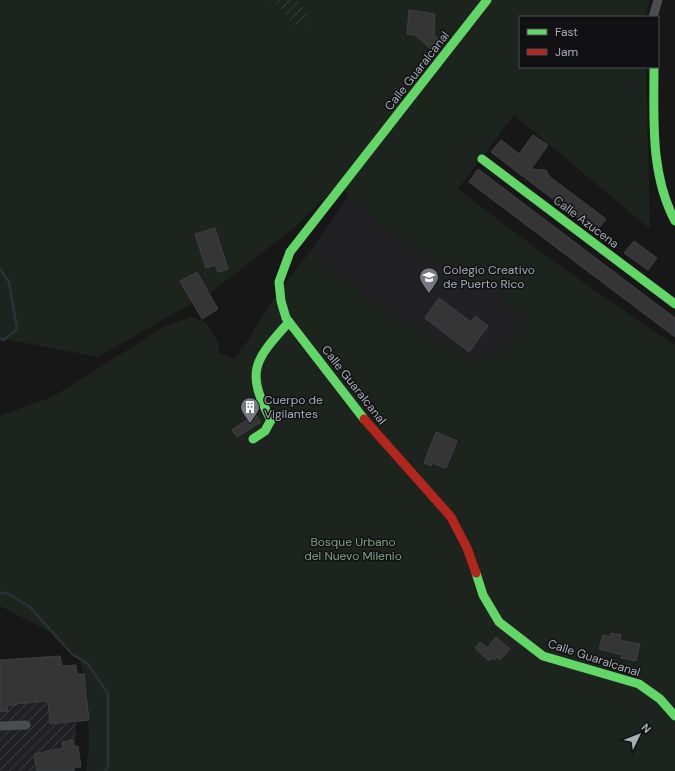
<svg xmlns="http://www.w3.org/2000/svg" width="675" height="771" viewBox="0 0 675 771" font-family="'DM Sans',sans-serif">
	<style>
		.built { fill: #212123 }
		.industrial { fill: url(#industrial-furrows) }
		.park { fill: #1d241e }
		.garden { fill: url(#garden-furrows) }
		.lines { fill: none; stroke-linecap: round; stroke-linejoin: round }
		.stream { stroke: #2a3239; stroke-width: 2.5 }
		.building { fill: #353536; stroke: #3f4043 }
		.street { stroke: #4b4c50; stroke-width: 9 }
		.fast { stroke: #63d668; stroke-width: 9 }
		.jam { stroke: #b3261e; stroke-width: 9 }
		.labels { text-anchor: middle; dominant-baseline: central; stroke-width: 3; stroke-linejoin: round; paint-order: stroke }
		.street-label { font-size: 12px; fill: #a8adb8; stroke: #111113 }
		.poi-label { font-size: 12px; fill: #a8adb8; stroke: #111113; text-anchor: start }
		.park-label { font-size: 12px; fill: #7fa381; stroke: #111113 }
	</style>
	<defs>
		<pattern id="industrial-furrows" width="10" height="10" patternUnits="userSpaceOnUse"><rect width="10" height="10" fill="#212123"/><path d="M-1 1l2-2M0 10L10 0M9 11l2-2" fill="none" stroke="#3e3f41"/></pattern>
		<pattern id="garden-furrows" width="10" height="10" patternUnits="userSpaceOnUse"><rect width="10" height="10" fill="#1d241e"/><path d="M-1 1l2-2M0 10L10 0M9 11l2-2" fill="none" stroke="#3b413d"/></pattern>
	</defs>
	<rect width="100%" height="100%" fill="#171717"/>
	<!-- built -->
	<path class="built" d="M348 197 397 240 466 276 520 312 515 334 500 350 474 361 387 311 343 278 311 250Z"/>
	<!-- industrial -->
	<path class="industrial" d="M0 662 77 670 75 771H0Z"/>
	<!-- park -->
	<path class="park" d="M0 0H650L645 17H520V67H646L650 229 514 115 458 189C529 244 600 296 675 345V771H86L89 746 88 695 80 660 52 633 0 606V416L54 396 167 325 192 317 205 322 218 342 219 353 234 359C246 346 253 331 263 315 277 292 295 272 311 250L343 278 387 311 474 360 500 350 515 334 520 312 466 276 397 240 348 197 340 183 295 227 210 293 98 357 0 338Z"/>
	<!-- garden -->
	<path class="garden" d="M267 0H298L307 13 308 22 305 25 300 27C286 22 283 3 267 0Z"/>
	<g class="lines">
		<!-- stream -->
		<g class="stream">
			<path d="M0 269 9 282 17 329 4 340 0 339"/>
			<path d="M0 593H7L30 607 72 654 88 664 108 694V766L105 771"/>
		</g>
	</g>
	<!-- building -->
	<g class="building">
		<path d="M409 10 435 14 434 35 442 42 434 52 415 35 407 34Z"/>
		<path d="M533 135 548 145 531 169 546 170 550 177 606 219 596 232 491 152 501 140 519 154Z"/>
		<path d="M478 169 675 318V337L469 182Z"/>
		<path d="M215 228 228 269 218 272 215 265 206 268 195 234Z"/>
		<path d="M634 241 657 258 648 270 624 253Z"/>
		<path d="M197 272 218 309 202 319 180 281Z"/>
		<path d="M439 298 471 322 475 316 488 326 469 352 425 318Z"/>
		<path d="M255 414 261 422 237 437 232 430Z"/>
		<path d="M436 432 457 441 446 468 432 463 431 466 424 463Z"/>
		<path d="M611 633 621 635 620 640 640 644 636 661 621 658 622 655 599 649 603 635 610 637Z"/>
		<path d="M496 637 510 649 500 660 498 657 495 660 492 658 489 661 475 648 480 642 487 648Z"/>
		<path d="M60 656 62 666 76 665 77 674H84L89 720 50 724 48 701 16 704V705L7 706 8 711 0 712V660Z"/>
		<path d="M73 740 74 747 78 746 81 767 73 768 74 771H37L34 754 63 748 62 742Z"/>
	</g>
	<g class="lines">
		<!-- street -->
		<g class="street">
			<path d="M653 17 658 0"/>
			<path d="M0 726 26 725"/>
		</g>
		<!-- fast -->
		<g class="fast">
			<path d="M654 67C654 119 650 174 675 221"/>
			<path d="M482 159 675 304"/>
			<path d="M364 419 286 318 281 301 279 282 290 252 487 0"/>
			<path d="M253 439 265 431 271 420C245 371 254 361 289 322"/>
			<path d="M476 573 483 595 499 622 543 656 639 684 660 699 675 716"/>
		</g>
		<!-- jam -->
		<path class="jam" d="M364 419 451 517 467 548 476 573"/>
	</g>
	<!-- icons -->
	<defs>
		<g id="school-pin" transform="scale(1)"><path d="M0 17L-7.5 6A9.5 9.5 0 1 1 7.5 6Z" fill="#757880" stroke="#111113"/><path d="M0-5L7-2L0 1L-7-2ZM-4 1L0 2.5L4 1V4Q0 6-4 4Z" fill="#fff"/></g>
		<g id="building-pin" transform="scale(1)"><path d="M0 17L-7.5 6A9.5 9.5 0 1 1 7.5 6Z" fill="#757880" stroke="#111113"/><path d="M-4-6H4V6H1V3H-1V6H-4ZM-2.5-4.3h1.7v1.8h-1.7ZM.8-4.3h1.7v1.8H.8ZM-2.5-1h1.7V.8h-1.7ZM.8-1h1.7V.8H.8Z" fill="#fff"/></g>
	</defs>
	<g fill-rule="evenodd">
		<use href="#school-pin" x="429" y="277"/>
		<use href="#building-pin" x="250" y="407"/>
	</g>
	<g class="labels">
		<!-- street labels -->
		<g class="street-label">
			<text transform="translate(417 71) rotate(-52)">Calle Guaralcanal</text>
			<text transform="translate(586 222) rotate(37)">Calle Azucena</text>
			<text transform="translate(354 385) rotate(52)">Calle Guaralcanal</text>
			<text transform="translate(594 658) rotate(18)">Calle Guaralcanal</text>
		</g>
		<!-- poi labels -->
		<g class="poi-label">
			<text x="443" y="270">Colegio Creativo<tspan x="443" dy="14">de Puerto Rico</tspan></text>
			<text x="264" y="400">Cuerpo de<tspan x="264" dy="14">Vigilantes</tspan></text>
		</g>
		<!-- park labels -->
		<g class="park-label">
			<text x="353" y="542">Bosque Urbano<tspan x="353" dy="14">del Nuevo Milenio</tspan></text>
		</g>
	</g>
	<!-- legend -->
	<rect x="519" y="16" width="140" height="52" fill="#111113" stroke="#4d4f55"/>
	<rect x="527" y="29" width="20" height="6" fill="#63d668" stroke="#4d4f55"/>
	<text x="555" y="36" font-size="12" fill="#a8adb8">Fast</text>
	<rect x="527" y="49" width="20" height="6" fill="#b3261e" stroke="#4d4f55"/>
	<text x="555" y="56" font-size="12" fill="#a8adb8">Jam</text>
	<!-- north arrow -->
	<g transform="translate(639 735) rotate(47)" stroke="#111113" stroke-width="3" paint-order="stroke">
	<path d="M0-3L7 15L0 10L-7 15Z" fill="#a8adb8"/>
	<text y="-6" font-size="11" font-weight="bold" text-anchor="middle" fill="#a8adb8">N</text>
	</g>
</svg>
